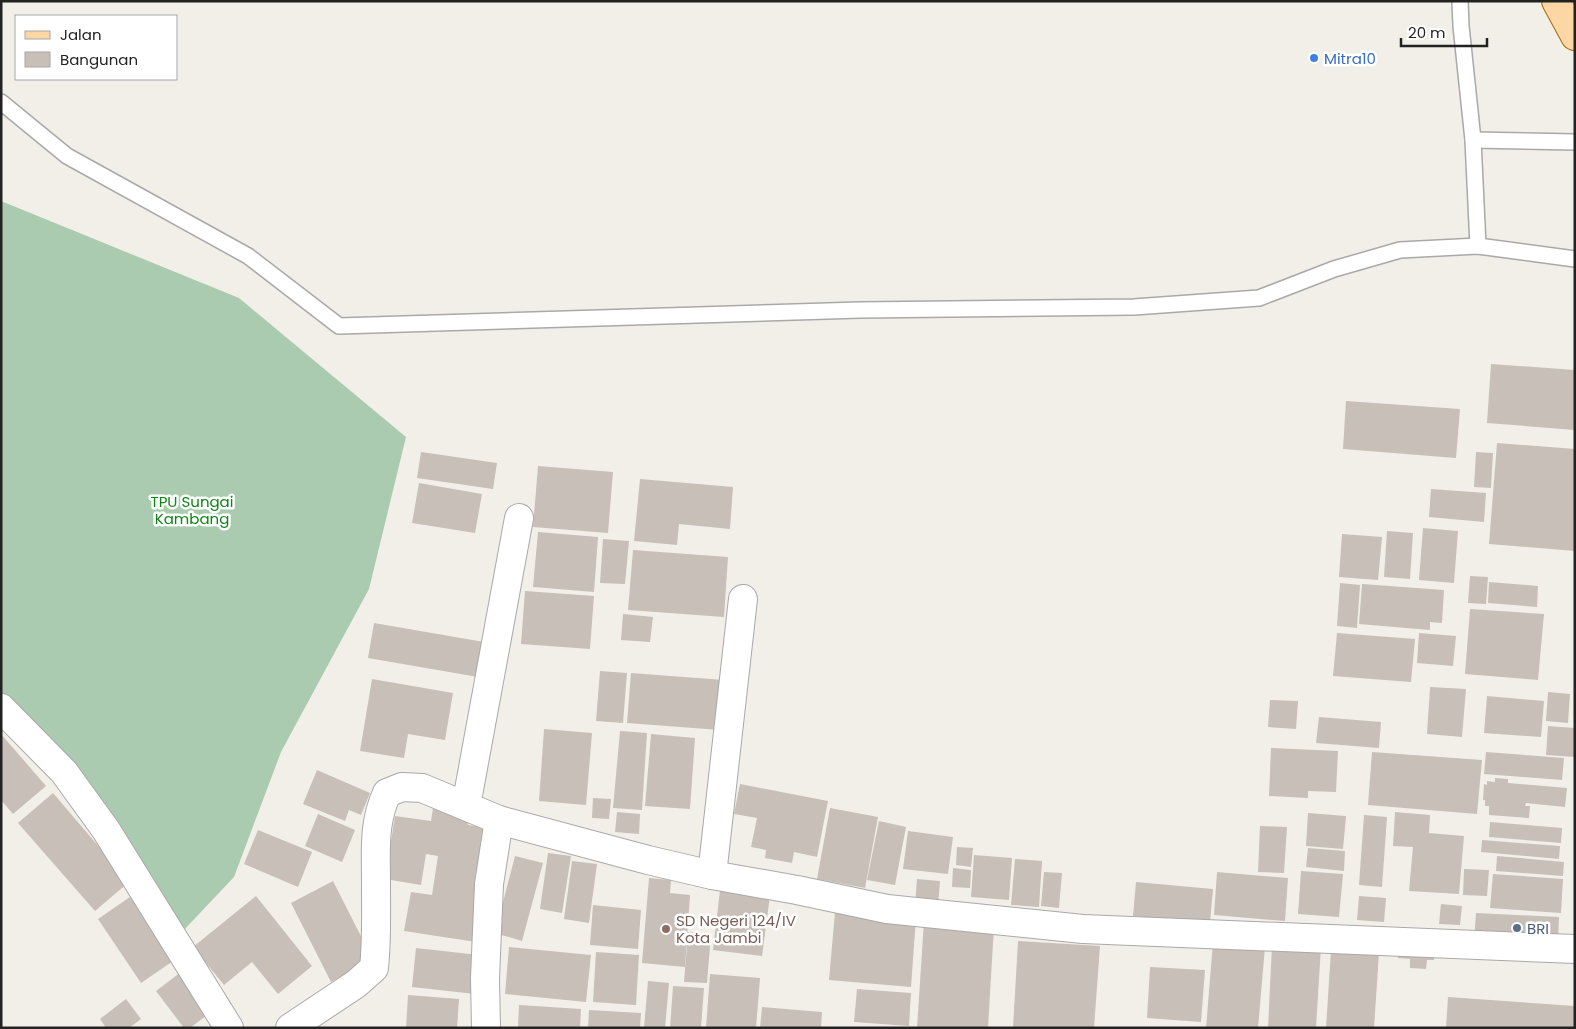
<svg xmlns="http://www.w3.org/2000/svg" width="1576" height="1029" viewBox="0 0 1576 1029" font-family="Poppins,sans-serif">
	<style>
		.cemetery { fill: #aacbaf }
		.building { fill: #c7bfb8 }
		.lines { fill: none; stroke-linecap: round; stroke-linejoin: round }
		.lane-casing { stroke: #a9a9a9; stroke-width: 18 }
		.street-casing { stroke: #a9a9a9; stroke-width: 30 }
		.primary-casing { stroke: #a06b00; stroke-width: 30 }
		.lane { stroke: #fff; stroke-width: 15 }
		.street { stroke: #fff; stroke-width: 28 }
		.primary { stroke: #fcd6a4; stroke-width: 28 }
		.shop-dot { fill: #3f7fe0; stroke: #fff; stroke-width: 2 }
		.service-dot { fill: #5c6f8a; stroke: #fff; stroke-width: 2 }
		.education-dot { fill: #8d6e63; stroke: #fff; stroke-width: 2 }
		.labels { text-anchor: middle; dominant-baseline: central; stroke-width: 5; stroke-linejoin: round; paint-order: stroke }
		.shop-label { font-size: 15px; fill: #366cbe; stroke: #fff; text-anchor: start }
		.park-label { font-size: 15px; fill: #0c8416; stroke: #fff }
		.education-label { font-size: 15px; fill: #785e54; stroke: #fff; text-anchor: start }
		.service-label { font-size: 15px; fill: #4e5e75; stroke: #fff; text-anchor: start }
	</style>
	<rect width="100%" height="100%" fill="#f2efe9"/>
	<!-- cemetery -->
	<path class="cemetery" d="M1 201 239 298 406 437 369 589 281 752 234 877 182 932 83 777 1 692Z"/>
	<!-- building -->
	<g class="building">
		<path d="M1491 364 1575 370V430L1487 423Z"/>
		<path d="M1346 401 1460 409 1456 458 1343 449Z"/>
		<path d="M1497 443 1575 449V551L1489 544Z"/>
		<path d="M421 452 497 463 493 489 417 478Z"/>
		<path d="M1476 452 1493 453 1491 488 1474 487Z"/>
		<path d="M538 466 613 472 608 533 533 527Z"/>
		<path d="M640 479 733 487 730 529 679 524 677 545 634 541Z"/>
		<path d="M419 483 482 494 475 533 412 523Z"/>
		<path d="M1431 489 1486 493 1484 522 1429 517Z"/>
		<path d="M1423 528 1458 531 1454 583 1419 580Z"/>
		<path d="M1387 531 1413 533 1410 579 1384 577Z"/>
		<path d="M538 532 598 537 594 592 533 587Z"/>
		<path d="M1342 534 1382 537 1378 580 1339 577Z"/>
		<path d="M603 539 629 541 625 584 600 583Z"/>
		<path d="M633 550 728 557 724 617 628 610Z"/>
		<path d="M1470 576 1488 577 1486 604 1468 603Z"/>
		<path d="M1489 582 1538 586 1537 607 1488 603Z"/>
		<path d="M1340 583 1360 585 1357 628 1337 626Z"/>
		<path d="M1362 584 1444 590 1442 623 1430 622V630L1359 624Z"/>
		<path d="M525 591 594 596 590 649 521 644Z"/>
		<path d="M1470 609 1544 614 1538 680 1465 674Z"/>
		<path d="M623 614 653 617 650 642 621 640Z"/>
		<path d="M374 623 484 642 478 677 368 658Z"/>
		<path d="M1337 633 1415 639 1411 682 1333 676Z"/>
		<path d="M1419 633 1456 636 1453 666 1417 663Z"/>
		<path d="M600 671 627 673 623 723 596 721Z"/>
		<path d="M631 673 724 680 720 730 627 723Z"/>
		<path d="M372 679 453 693 445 740 408 734 404 758 360 751Z"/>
		<path d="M1430 687 1466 689 1462 737 1427 734Z"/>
		<path d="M1548 692 1570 694 1568 723 1546 721Z"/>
		<path d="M1487 696 1544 701 1541 737 1484 733Z"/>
		<path d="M1270 700 1298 701 1296 729 1268 727Z"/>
		<path d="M1319 717 1381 722 1379 748 1316 743Z"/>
		<path d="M1548 726 1575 728V757L1546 755Z"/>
		<path d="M544 729 592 733 586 805 539 801Z"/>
		<path d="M620 731 647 733 642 810 613 808Z"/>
		<path d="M1 734 46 786 13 814 1 800Z"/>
		<path d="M651 734 695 738 690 809 645 806Z"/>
		<path d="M1271 748 1338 751 1336 792 1308 791V798L1269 796Z"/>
		<path d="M1372 752 1482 760 1477 814 1368 805Z"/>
		<path d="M1486 752 1564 758 1562 780 1484 774Z"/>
		<path d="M317 770 370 793 361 815 349 810 345 821 303 804Z"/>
		<path d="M1495 778 1508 779V783L1567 788 1565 807 1526 803 1525 806H1530L1529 818 1489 815V806H1485V800H1483L1484 784 1487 785V781L1495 782Z"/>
		<path d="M740 784 828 801 817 857 794 852 792 863 765 858 766 850 751 847 757 818 734 814Z"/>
		<path d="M53 793 129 882 95 911 18 823Z"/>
		<path d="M593 798 611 799 609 819 592 818Z"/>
		<path d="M433 808 470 814 468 825 493 828 476 942 404 931 411 892 432 895 438 856 426 854 421 885 385 879 395 816 431 821Z"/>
		<path d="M830 808 878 817 865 888 817 879Z"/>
		<path d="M617 812 640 814 639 834 615 832Z"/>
		<path d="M1395 812 1430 815 1429 833 1464 836 1459 894 1409 891 1413 847 1393 846Z"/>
		<path d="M1308 813 1346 816 1343 849 1306 846Z"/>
		<path d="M318 814 355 830 342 862 305 846Z"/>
		<path d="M1364 815 1387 817 1382 887 1359 885Z"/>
		<path d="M879 821 906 827 895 885 867 880Z"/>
		<path d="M1490 822 1562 828 1561 843 1489 837Z"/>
		<path d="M1260 826 1287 827 1284 873 1258 872Z"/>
		<path d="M258 830 312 852 298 887 244 864Z"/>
		<path d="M908 831 953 837 948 874 903 869Z"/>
		<path d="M1482 840 1560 846 1559 859 1481 852Z"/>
		<path d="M957 847 973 848 971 867 956 865Z"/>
		<path d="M1308 848 1345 851 1344 871 1306 867Z"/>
		<path d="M548 853 571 856 562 913 540 909Z"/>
		<path d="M974 855 1012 858 1009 900 971 897Z"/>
		<path d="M515 856 543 863 522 941 495 933Z"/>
		<path d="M1497 856 1564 862 1563 876 1496 871Z"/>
		<path d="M1015 859 1042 861 1039 907 1011 905Z"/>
		<path d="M572 861 597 864 589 923 564 919Z"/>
		<path d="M953 868 971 870 970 888 952 887Z"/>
		<path d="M1464 869 1489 870 1487 896 1463 895Z"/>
		<path d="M1301 871 1343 874 1339 917 1298 914Z"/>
		<path d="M1044 872 1062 873 1059 908 1041 906Z"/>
		<path d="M1217 872 1288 878 1285 921 1214 915Z"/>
		<path d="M1493 874 1563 879 1561 913 1490 908Z"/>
		<path d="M649 878 671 880 670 893 690 895 685 967 642 963Z"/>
		<path d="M917 879 940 881 938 907 915 905Z"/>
		<path d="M333 881 373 960 331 982 291 903Z"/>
		<path d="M721 882 771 888 762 956 713 950Z"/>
		<path d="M1136 882 1213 889 1210 923 1133 916Z"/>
		<path d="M256 896 312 966 278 994 252 962 224 985 193 947Z"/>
		<path d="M1359 896 1386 898 1384 922 1357 920Z"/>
		<path d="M130 897 173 961 141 983 98 919Z"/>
		<path d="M1441 904 1462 906 1460 925 1439 924Z"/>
		<path d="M593 905 641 910 638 949 590 945Z"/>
		<path d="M835 912 916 918 911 987 829 980Z"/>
		<path d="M1476 913 1559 917 1558 944 1474 940Z"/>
		<path d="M924 921 994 926 988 1028H917Z"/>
		<path d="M688 932 711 934 707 983 684 982Z"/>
		<path d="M1018 941 1100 946 1094 1028H1013Z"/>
		<path d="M1213 942 1265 947 1258 1028H1206Z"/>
		<path d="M1398 943 1435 945 1434 960H1427L1426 969 1410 968V959L1398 958Z"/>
		<path d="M1272 945 1321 947 1316 1028H1268Z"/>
		<path d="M509 947 591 955 586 1002 505 994Z"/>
		<path d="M416 948 479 955 475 994 412 987Z"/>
		<path d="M1331 950 1379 953 1374 1028H1326Z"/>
		<path d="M596 952 639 955 636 1005 593 1002Z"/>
		<path d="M1150 967 1205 970 1201 1022 1147 1018Z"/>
		<path d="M181 972 211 1012 190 1028H184L156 991Z"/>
		<path d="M710 974 760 978 756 1028H706Z"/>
		<path d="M648 981 669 983 665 1028H644Z"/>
		<path d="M673 986 704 988 701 1028H670Z"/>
		<path d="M857 989 911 993 909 1026 854 1022Z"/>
		<path d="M408 995 459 999 457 1028H406Z"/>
		<path d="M1448 997 1575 1006V1028H1446Z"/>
		<path d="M126 999 141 1019 129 1028H106L100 1019Z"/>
		<path d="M519 1005 581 1009 580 1028H518Z"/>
		<path d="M762 1007 822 1012 821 1028H760Z"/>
		<path d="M589 1010 641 1013 640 1028H588Z"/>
	</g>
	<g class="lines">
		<!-- lane casing -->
		<g class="lane-casing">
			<g id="lane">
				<path d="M1460 1 1461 26 1473 140 1478 246"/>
				<path d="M1 102 67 156 248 256 339 326 860 310 1134 307 1259 298 1334 269 1400 250 1478 246 1575 259"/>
				<path d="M1473 140 1575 142"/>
			</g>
		</g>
		<!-- street casing -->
		<g class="street-casing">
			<g id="street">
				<path d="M1 708 64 772 106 830 229 1028"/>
				<path d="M466 806 519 518"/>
				<path d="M712 875 743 599"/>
				<path d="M290 1028 356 984 374 968C377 939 376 912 376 883 376 851 373 823 387 793L402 787 422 788 499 820 648 860 712 875 797 890 887 909 1083 929 1575 949"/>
				<path d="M486 1028 485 978 489 884 499 820"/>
			</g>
		</g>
		<!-- primary casing -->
		<g class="primary-casing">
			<path id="primary" d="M1556 1 1575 36"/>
		</g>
		<!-- lane -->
		<use href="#lane" class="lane"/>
		<!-- street -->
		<use href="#street" class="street"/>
		<!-- primary -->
		<use href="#primary" class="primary"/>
	</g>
	<!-- markers -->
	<circle class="shop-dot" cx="1314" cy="58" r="5"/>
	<circle class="service-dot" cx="1517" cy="928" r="5"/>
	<circle class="education-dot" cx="666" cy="929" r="5"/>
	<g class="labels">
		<!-- shop labels -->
		<g class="shop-label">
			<text x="1324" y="58">Mitra10</text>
		</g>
		<!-- park labels -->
		<g class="park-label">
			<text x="192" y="501">TPU Sungai<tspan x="192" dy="17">Kambang</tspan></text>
		</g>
		<!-- education labels -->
		<g class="education-label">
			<text x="676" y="920">SD Negeri 124/IV<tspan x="676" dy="17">Kota Jambi</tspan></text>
		</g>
		<!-- service labels -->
		<g class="service-label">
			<text x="1527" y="928">BRI</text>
		</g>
	</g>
	<!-- border -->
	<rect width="1576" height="1029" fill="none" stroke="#222222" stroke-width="5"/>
	<!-- legend -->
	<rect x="15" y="15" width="162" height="65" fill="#ffffff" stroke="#a7a7a7"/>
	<rect x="25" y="31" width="25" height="8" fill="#fcd6a4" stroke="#a7a7a7"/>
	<text x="60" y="40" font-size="15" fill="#222222">Jalan</text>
	<rect x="25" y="52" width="25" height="15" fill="#c7bfb8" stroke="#a7a7a7"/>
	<text x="60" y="65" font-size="15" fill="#222222">Bangunan</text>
	<!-- scale -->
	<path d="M1401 38v8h86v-8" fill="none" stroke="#222222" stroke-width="2.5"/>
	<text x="1408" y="38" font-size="15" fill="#222222" stroke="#ffffff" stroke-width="4" paint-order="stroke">20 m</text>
</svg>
